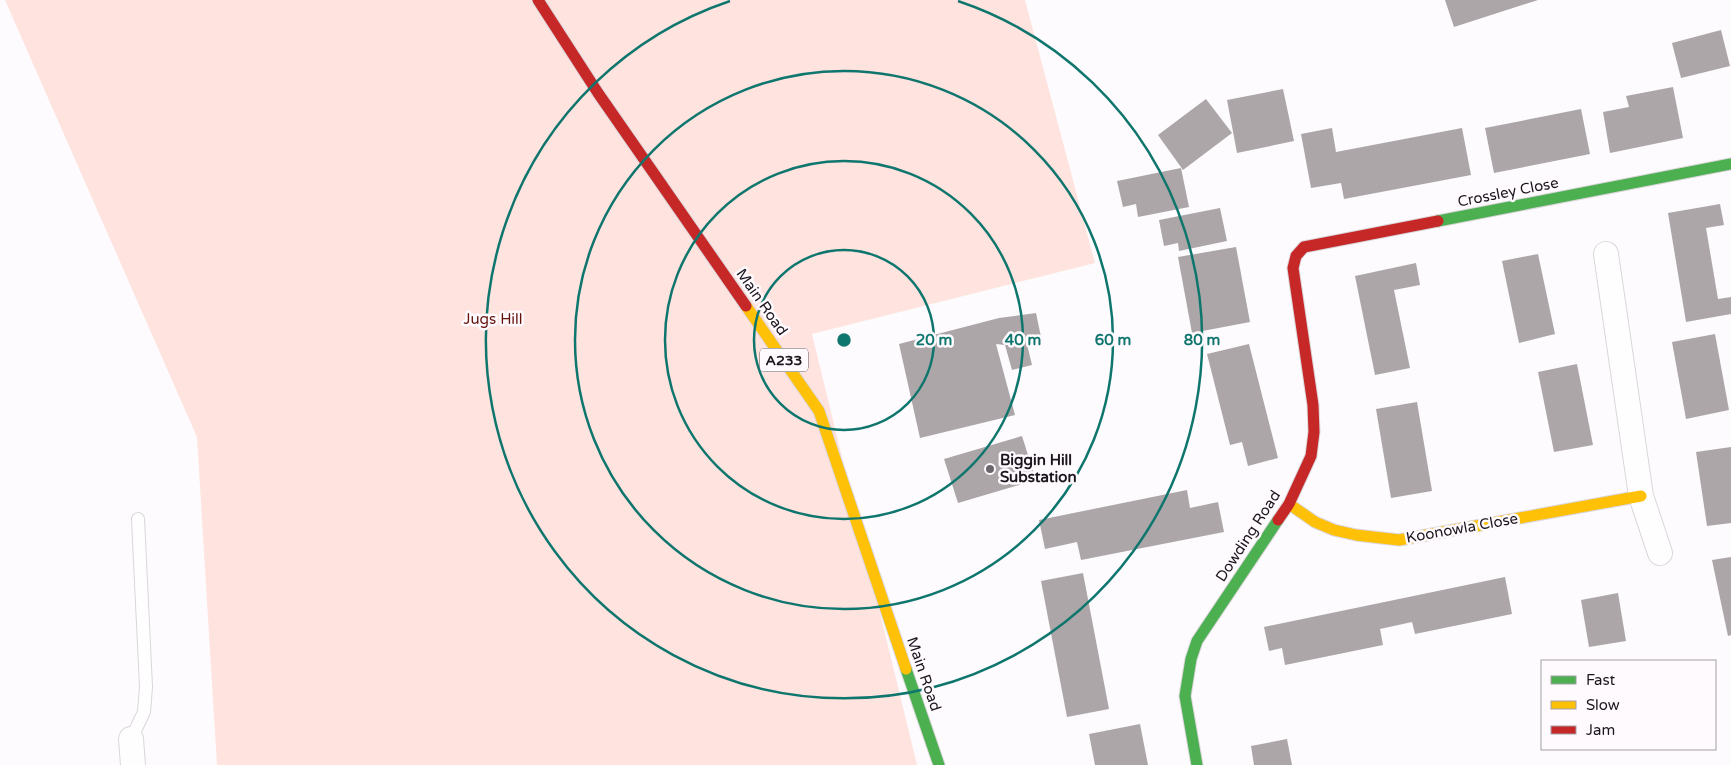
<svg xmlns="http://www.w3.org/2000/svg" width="1731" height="765" viewBox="0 0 1731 765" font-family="'Varela Round',sans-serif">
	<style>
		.green { fill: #fee3df }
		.building { fill: #aca6a9 }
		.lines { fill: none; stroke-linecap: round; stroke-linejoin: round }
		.lane-casing { stroke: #dad6db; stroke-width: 14 }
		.street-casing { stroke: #dad6db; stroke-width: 26 }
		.fast-casing { stroke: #dad6db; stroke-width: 13 }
		.slow-casing { stroke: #dad6db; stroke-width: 13 }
		.jam-casing { stroke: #dad6db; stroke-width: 13 }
		.lane { stroke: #fffeff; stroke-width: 12 }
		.street { stroke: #fffeff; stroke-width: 24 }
		.fast { stroke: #4caf50; stroke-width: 11 }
		.slow { stroke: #ffc107; stroke-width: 11 }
		.jam { stroke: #c62828; stroke-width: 11 }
		.ring { fill: none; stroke: #0f766e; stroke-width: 2.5 }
		.poi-dot { fill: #6a666b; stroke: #fefafe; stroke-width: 2 }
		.labels { text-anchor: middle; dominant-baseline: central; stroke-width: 5; stroke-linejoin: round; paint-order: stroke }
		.shield { fill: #fefafe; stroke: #5f5a60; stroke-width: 1 }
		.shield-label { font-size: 14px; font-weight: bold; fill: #1b161d }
		.street-label { font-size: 15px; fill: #1b161d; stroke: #fefafe }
		.park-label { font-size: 15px; fill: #64100a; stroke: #fefafe }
		.poi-label { font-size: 15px; font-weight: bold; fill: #1b161d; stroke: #fefafe; text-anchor: start }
		.centre { fill: #0f766e; stroke: #fefafe; stroke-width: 2.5 }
		.ring-label { font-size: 15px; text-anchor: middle; font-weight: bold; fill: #0f766e; stroke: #fefafe; stroke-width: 5; stroke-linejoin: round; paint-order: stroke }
	</style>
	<rect width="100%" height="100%" fill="#fdfbfd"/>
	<!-- green -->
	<path class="green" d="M5 0H1025L1095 263 812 334 917 765H217L197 437Z"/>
	<!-- building -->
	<g class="building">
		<path d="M1445 0H1538L1454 27Z"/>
		<path d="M1721 30 1730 66 1681 78 1672 43Z"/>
		<path d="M1673 87 1683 138 1610 153 1603 112 1629 107 1626 96Z"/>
		<path d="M1283 89 1294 141 1237 153 1227 100Z"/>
		<path d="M1206 99 1232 133 1183 170 1158 135Z"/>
		<path d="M1581 109 1590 154 1494 173 1485 128Z"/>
		<path d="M1332 128 1336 152 1462 128 1471 175 1344 199 1341 183 1311 188 1301 134Z"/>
		<path d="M1181 168 1189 207 1138 217 1136 204 1123 207 1117 181Z"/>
		<path d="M1720 204 1724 225 1706 228 1718 299 1731 297V314L1686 322 1668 213Z"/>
		<path d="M1220 208 1227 241 1179 251 1178 243 1164 246 1159 220Z"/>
		<path d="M1236 247 1250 322 1192 333 1178 257Z"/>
		<path d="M1538 254 1555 334 1519 343 1502 261Z"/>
		<path d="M1416 263 1420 285 1394 290 1410 368 1375 375 1355 276Z"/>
		<path d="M1036 313 1041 337 1026 340 1032 365 1012 370 1005 345 996 344 1015 415 920 438 899 344 999 318Z"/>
		<path d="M1715 334 1729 410 1686 419 1672 342Z"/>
		<path d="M1249 344 1278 458 1248 466 1242 442 1230 445 1207 354Z"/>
		<path d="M1577 364 1593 445 1554 452 1538 372Z"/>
		<path d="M1417 402 1432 491 1391 498 1376 409Z"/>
		<path d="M1022 436 1036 480 958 503 944 459Z"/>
		<path d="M1731 447V523L1707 526 1696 452Z"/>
		<path d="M1187 490 1190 508 1218 502 1224 532 1081 560 1077 542 1045 549 1039 520Z"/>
		<path d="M1731 557V635L1728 636 1712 560Z"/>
		<path d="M1083 573 1109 709 1067 717 1041 581Z"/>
		<path d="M1505 577 1512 614 1415 634 1412 622 1380 629 1383 645 1285 665 1282 648 1269 651 1264 627Z"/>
		<path d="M1618 593 1626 641 1589 647 1581 600Z"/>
		<path d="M1140 724 1148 765H1095L1089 734Z"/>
		<path d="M1287 739 1292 765H1254L1251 746Z"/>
	</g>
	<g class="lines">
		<!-- lane casing -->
		<g class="lane-casing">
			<path id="lane" d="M131 739 144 712 146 687 138 519"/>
		</g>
		<!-- street casing -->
		<g class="street-casing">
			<g id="street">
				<path d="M1606 254 1641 496 1660 553"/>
				<path d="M131 739 133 765"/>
			</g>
		</g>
		<!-- fast casing -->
		<g class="fast-casing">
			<g id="fast">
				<path d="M1438 221 1731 164"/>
				<path d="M906 669 939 765"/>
				<path d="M1197 765 1185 696 1191 659 1197 641 1278 520"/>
			</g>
		</g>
		<!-- slow casing -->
		<g class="slow-casing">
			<g id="slow">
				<path d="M746 306 819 411 906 669"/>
				<path d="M1289 504 1315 522 1334 530 1356 535 1399 540 1641 496"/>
			</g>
		</g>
		<!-- jam casing -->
		<g class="jam-casing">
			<g id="jam">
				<path d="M538 0 598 93 746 306"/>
				<path d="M1278 520 1289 504 1311 456 1314 432 1313 405 1293 268 1296 256 1304 247 1438 221"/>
			</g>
		</g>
		<!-- lane -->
		<use href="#lane" class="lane"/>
		<!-- street -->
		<use href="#street" class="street"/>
		<!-- fast -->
		<use href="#fast" class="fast"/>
		<!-- slow -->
		<use href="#slow" class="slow"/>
		<!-- jam -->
		<use href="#jam" class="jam"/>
	</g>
	<!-- distance rings -->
	<g class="ring">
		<circle cx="844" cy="340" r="90"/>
		<circle cx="844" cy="340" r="179"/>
		<circle cx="844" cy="340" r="269"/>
		<path d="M958 1A358 358 0 1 1 730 1"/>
	</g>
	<!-- markers -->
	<circle class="poi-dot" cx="990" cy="469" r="5"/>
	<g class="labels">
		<!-- shield labels -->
		<rect class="shield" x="760" y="348.5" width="48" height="23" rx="4"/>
		<g class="shield-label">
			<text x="784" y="360">A233</text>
		</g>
		<!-- street labels -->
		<g class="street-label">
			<text transform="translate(1508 192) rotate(-11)">Crossley Close</text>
			<text transform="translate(762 302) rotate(55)">Main Road</text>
			<text transform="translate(1462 528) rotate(-10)">Koonowla Close</text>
			<text transform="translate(1248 536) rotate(-57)">Dowding Road</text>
			<text transform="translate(924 674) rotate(71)">Main Road</text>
		</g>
		<!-- park labels -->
		<g class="park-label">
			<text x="493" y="319">Jugs Hill</text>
		</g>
		<!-- poi labels -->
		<g class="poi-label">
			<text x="1000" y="460">Biggin Hill<tspan x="1000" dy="17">Substation</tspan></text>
		</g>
	</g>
	<circle cx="844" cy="340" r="8" class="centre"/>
	<g class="ring-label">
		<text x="934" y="345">20 m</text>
		<text x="1023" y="345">40 m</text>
		<text x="1113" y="345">60 m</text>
		<text x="1202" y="345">80 m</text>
	</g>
	<!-- legend -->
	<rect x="1541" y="660" width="175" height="90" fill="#fefafe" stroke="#a39fa4"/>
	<rect x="1551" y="676" width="25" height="8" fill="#4caf50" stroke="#a39fa4"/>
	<text x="1586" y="685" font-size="15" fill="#1b161d">Fast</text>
	<rect x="1551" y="701" width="25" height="8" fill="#ffc107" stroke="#a39fa4"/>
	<text x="1586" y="710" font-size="15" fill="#1b161d">Slow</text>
	<rect x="1551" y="726" width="25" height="8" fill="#c62828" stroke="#a39fa4"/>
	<text x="1586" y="735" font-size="15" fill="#1b161d">Jam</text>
</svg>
